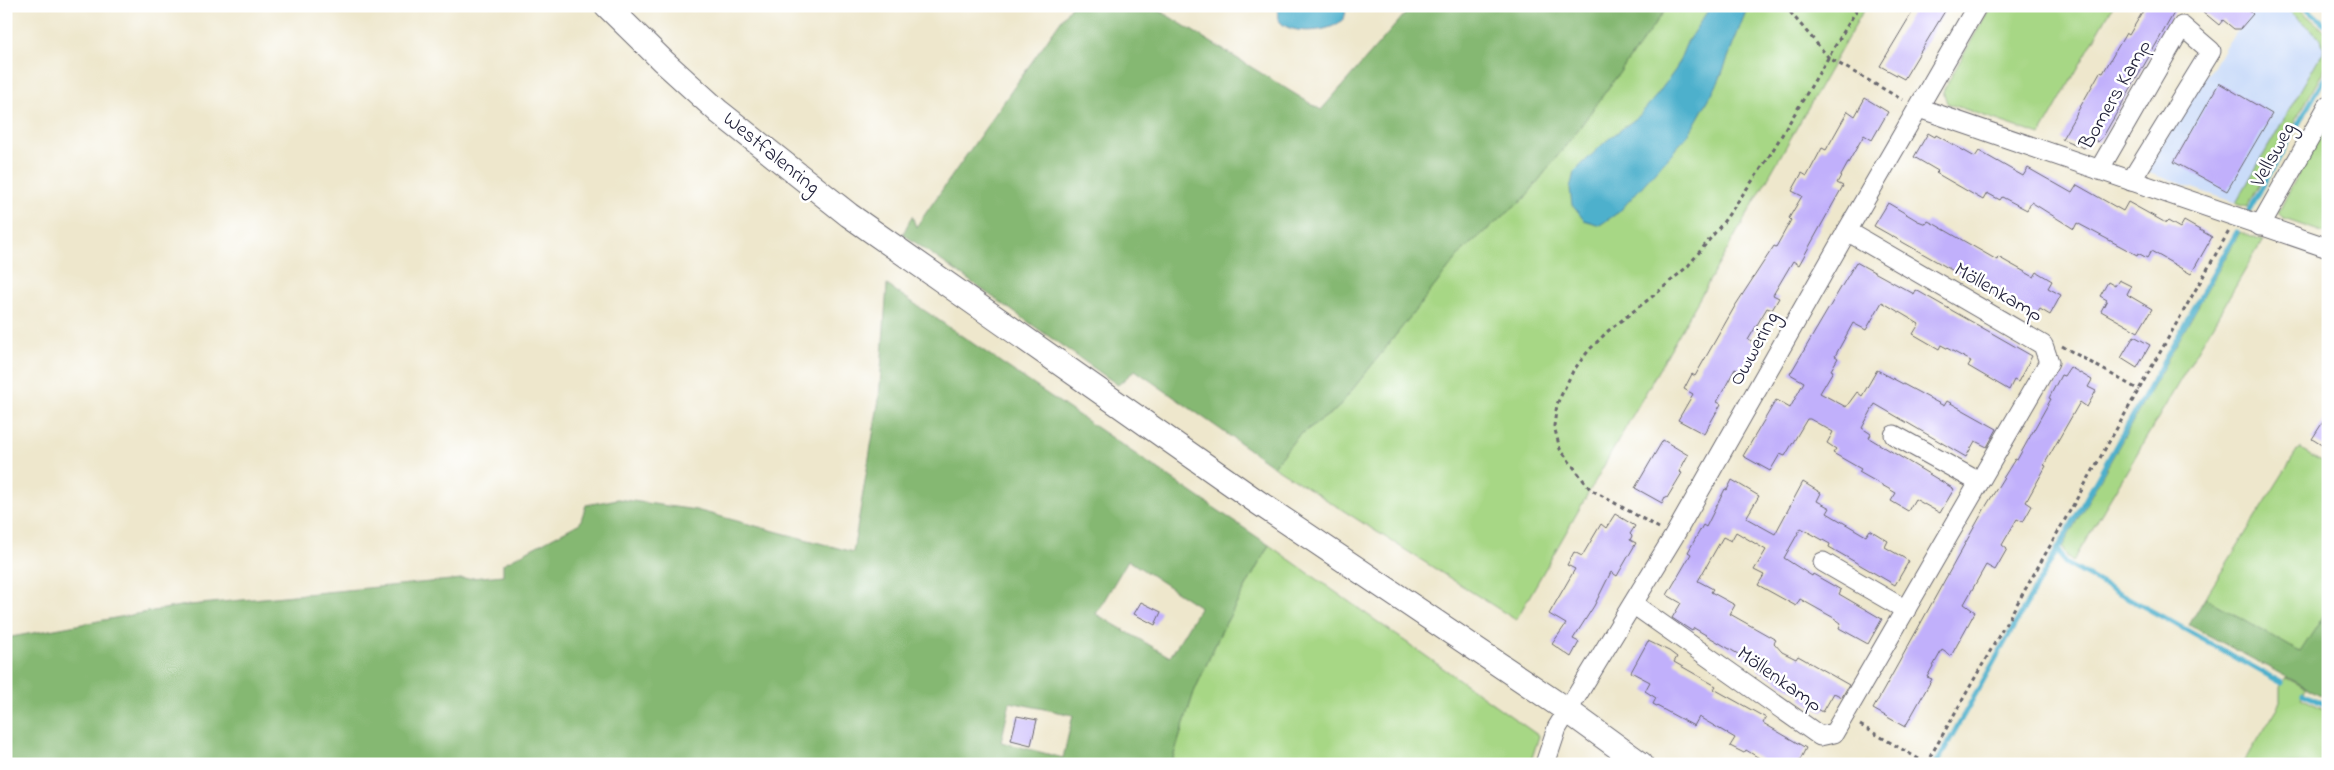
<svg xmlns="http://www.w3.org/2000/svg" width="2334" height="770" viewBox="0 0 2334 770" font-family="'Indie Flower',sans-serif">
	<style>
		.built { fill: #cadcf9 }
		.green { fill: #a7d785; stroke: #647c60 }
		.forest { fill: #85b872; stroke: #546d56; fill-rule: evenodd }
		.water { fill: #4db0cc; stroke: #386984 }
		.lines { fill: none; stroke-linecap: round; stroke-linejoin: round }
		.stream { stroke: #4db0cc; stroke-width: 5 }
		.building { fill: #c1b0fb }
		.minor-casing { stroke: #69676e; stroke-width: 21 }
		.tertiary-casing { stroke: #69676e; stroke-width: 26 }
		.path { stroke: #69676e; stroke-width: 3; stroke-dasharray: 4 4; stroke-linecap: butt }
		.minor { stroke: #fff; stroke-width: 19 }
		.tertiary { stroke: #fff; stroke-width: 24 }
		.labels { text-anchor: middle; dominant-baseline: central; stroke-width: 5; stroke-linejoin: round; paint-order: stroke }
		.street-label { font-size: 21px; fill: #22223b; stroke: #fff }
	</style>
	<rect width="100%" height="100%" fill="#fff"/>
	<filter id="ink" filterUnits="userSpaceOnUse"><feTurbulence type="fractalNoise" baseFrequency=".02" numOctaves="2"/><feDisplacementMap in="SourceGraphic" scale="10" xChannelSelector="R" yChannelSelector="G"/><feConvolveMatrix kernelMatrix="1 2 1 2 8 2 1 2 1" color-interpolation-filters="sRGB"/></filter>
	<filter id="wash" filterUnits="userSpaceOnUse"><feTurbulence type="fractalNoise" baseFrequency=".0096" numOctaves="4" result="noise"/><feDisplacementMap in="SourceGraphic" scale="20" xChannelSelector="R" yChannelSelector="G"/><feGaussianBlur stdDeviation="1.12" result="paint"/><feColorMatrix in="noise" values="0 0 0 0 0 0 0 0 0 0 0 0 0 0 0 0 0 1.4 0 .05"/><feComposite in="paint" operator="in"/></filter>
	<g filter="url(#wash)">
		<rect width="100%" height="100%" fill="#eee7cc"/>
		<!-- built -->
		<path class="built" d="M2259 6H2284L2321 39 2324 49 2236 203 2149 173 2150 165 2198 83 2213 68 2226 45Z"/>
		<!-- green -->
		<g class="green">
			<path d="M1668 6H1866L1516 620 1273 466 1298 436 1337 409 1464 249 1524 199 1577 131Z"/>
			<path d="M1991 6H2113L2040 135 1947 103 1943 91Z"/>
			<path d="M2284 6H2296L2328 34V63L2247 206 2236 203 2324 49 2321 39Z"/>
			<path d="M2328 117V234L2284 219 2278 213Z"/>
			<path d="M2240 232 2263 240 2073 562 2068 558 2062 547Z"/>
			<path d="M2299 448 2328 465V609L2301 653 2205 598Z"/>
			<path d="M1269 545 1539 736 1530 764H1171L1194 692 1221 632Z"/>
			<path d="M2286 678 2306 688 2301 698 2328 711V764H2243L2280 704V687Z"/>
		</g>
		<!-- forest -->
		<g class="forest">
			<path d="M1071 6H1152L1321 110 1412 6H1668L1577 131 1524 199 1464 249 1337 409 1298 436 1273 466 1135 370 1118 385 903 234 912 216 916 227Z"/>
			<path d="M887 285 1269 545 1221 632 1194 692 1171 764H6V638L180 606 503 575V564L580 523 586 505 618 499 696 510 853 552 879 399ZM1128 560 1200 607 1170 657 1096 614ZM1010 702 1073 715 1063 758 1001 742Z"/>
			<path d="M2205 598 2300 652 2328 609V654L2325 658 2328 660V699L2189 625Z"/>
		</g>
		<!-- water -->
		<g class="water">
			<path d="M1280 6H1344C1359 36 1261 42 1280 6Z"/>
			<path d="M1711 6H1748L1719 81 1689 134 1619 212 1600 225 1584 220 1572 205 1570 189 1574 172 1606 141 1639 116 1657 95 1676 69 1687 42Z"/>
		</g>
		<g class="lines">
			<!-- stream -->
			<g class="stream">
				<path d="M2304 6 2328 27"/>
				<path d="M2249 210 2328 72"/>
				<path d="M2058 549 2065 563 2282 683"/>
				<path d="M2303 694 2328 706"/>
				<path d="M1936 764 2237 232"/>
			</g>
		</g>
		<g id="blocks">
			<!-- building -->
			<g class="building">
				<path d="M1916 6H1948L1904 79 1880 66Z"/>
				<path d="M2146 6H2178L2104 135 2098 142 2090 137 2084 148 2062 139 2100 72 2103 73 2126 33 2129 35Z"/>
				<path d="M2196 6H2244L2253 14 2240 29H2234L2223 20 2219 25Z"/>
				<path d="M2219 83 2272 114 2227 191 2174 162Z"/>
				<path d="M1865 98 1888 112 1872 140 1864 135 1848 163 1837 183 1843 186 1799 265 1793 261 1773 295 1779 298 1772 310 1767 308 1748 340 1756 344 1740 371 1735 369 1717 402 1721 404 1704 434 1678 420 1693 394 1684 389 1692 374 1695 376 1735 306 1774 246 1776 247 1791 220 1789 218 1802 196 1792 191 1802 173 1807 176 1822 148 1826 150 1848 111 1855 116Z"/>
				<path d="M1928 133 1935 137 1936 135 1975 157 1979 151 2023 176 2028 168 2072 193 2077 185 2123 211 2128 202 2166 223 2168 221 2180 228 2184 221 2212 237 2191 274 2151 251 2147 258 2138 253 2137 255 2077 223 2074 229 2031 202 2027 210 2002 197 2000 200 1987 193 1983 200 1936 173 1938 171 1914 157Z"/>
				<path d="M1888 203 1918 221 1926 224 1928 221 1936 225 1997 260 1998 257 2034 277 2037 272 2052 281 2048 288 2061 295 2050 315 2040 309 2035 317 1874 226Z"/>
				<path d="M1856 262 1914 294 1916 290 2032 356 2018 382 2014 380 2009 390 1968 366 1971 361 1941 345 1939 349 1913 334 1919 324 1882 302 1866 330 1853 323 1835 356 1838 358 1831 370 1833 371 1820 393 1846 407 1857 392 1862 396 1877 370 1944 406 1947 401 1997 429 1987 447 1975 441 1966 457 1875 404 1862 428 1871 434 1869 438 1954 489 1940 513 1915 499 1908 511 1891 501 1896 493 1859 472 1861 469 1833 453 1836 449 1827 443 1833 432 1810 419H1807L1785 456 1780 454 1770 471 1743 456 1776 400 1790 408 1804 382 1790 374Z"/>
				<path d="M2119 280 2131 286 2127 294 2128 295 2152 309 2138 332 2101 311 2107 300 2100 296 2108 282 2115 286Z"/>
				<path d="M2134 336 2150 345 2137 368 2121 358Z"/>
				<path d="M2070 367 2092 380 2088 387 2096 391 2087 407 2080 402 2044 465 2046 466 2026 502 2032 506 2023 522 2017 519 2002 545 2007 549 1995 570 1986 565 1964 604 1975 612 1951 656 1942 650 1927 677 1932 679 1905 727 1873 709 1986 506 2015 459 2017 460 2051 399 2049 398 2061 375 2064 376Z"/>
				<path d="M2328 414V449L2312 439Z"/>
				<path d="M1663 440 1688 455 1679 472 1682 473 1667 498 1665 497 1662 503 1635 488Z"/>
				<path d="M1732 480 1759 496 1746 518 1775 534 1803 482 1821 493 1817 501 1830 508 1827 513 1866 536 1870 530 1888 541 1885 547 1909 561 1895 585 1829 547 1830 544 1801 528 1784 558 1812 576 1813 574 1841 590 1839 594 1882 619 1868 644 1839 628 1841 623 1834 618 1800 599 1796 606 1758 585 1764 575 1754 570 1766 550 1736 532 1731 541 1723 537 1698 581 1713 589 1711 592 1735 605 1730 614 1776 640 1774 643 1782 652 1796 659 1798 656 1849 685 1842 697 1834 693 1823 712 1800 699 1802 695 1758 670 1760 667 1694 628 1692 631 1672 618 1681 603 1667 595 1691 554 1688 552 1703 525 1706 527 1725 489 1727 490Z"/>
				<path d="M1615 514 1635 526 1630 534 1632 536 1630 540 1636 543 1617 576 1611 572 1594 606 1573 639 1579 642 1571 657 1552 644 1566 624 1549 614 1575 569 1567 565 1574 552 1582 556 1601 524 1606 528Z"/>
				<path d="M1141 602 1161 612 1155 625 1134 614Z"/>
				<path d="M1648 641 1669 651 1677 657 1674 662 1716 686 1714 689 1766 718 1763 723 1806 748 1798 764H1769L1746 750 1744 753 1730 746 1735 738 1699 717 1694 726 1653 704 1656 698 1645 691 1650 682 1631 672Z"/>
				<path d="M1017 716 1037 720 1031 745 1011 740Z"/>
			</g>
		</g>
	</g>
	<g filter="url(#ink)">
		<use href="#blocks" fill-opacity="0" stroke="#69676e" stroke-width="1"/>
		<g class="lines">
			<!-- minor casing -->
			<g class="minor-casing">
				<g id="minor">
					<path d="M1919 108 2328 248"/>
					<path d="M2099 170 2182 26 2211 51 2131 181"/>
					<path d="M2260 226 2328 106"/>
					<path d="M1894 435 1979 482"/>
					<path d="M1823 562 1906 610"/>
					<path d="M1633 604 1820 736 1834 733 2049 362 2043 345 1847 231"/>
					<path d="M1545 764 1557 728 1674 536 1847 231 1977 6"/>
				</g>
			</g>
			<!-- tertiary casing -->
			<g class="tertiary-casing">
				<path id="tertiary" d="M607 6 663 61 719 112 849 215 1256 501 1568 711 1641 764"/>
			</g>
			<!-- path -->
			<g class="path">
				<path d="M1785 6 1829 58 1903 100"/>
				<path d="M2062 346 2139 390"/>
				<path d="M1659 528 1590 489 1560 449 1554 426 1557 404 1573 371 1589 350 1608 331 1658 292 1688 266 1722 224 1767 160 1859 6"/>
				<path d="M1860 725 1926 763"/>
				<path d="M1926 764 2229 231"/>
			</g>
			<!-- minor -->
			<use href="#minor" class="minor"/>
			<!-- tertiary -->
			<use href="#tertiary" class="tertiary"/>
		</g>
	</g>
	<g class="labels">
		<!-- street labels -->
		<g class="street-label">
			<text transform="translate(2116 95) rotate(-60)">Bomers Kamp</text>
			<text transform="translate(771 154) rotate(39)">Westfalenring</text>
			<text transform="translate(2274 155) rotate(-61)">Vellsweg</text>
			<text transform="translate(1998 293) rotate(30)">Möllenkamp</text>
			<text transform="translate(1755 349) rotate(-61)">Owwering</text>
			<text transform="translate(1779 680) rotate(35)">Möllenkamp</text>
		</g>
	</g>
	<!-- margin -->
	<rect width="2334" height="770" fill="none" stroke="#fff" stroke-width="25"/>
</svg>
